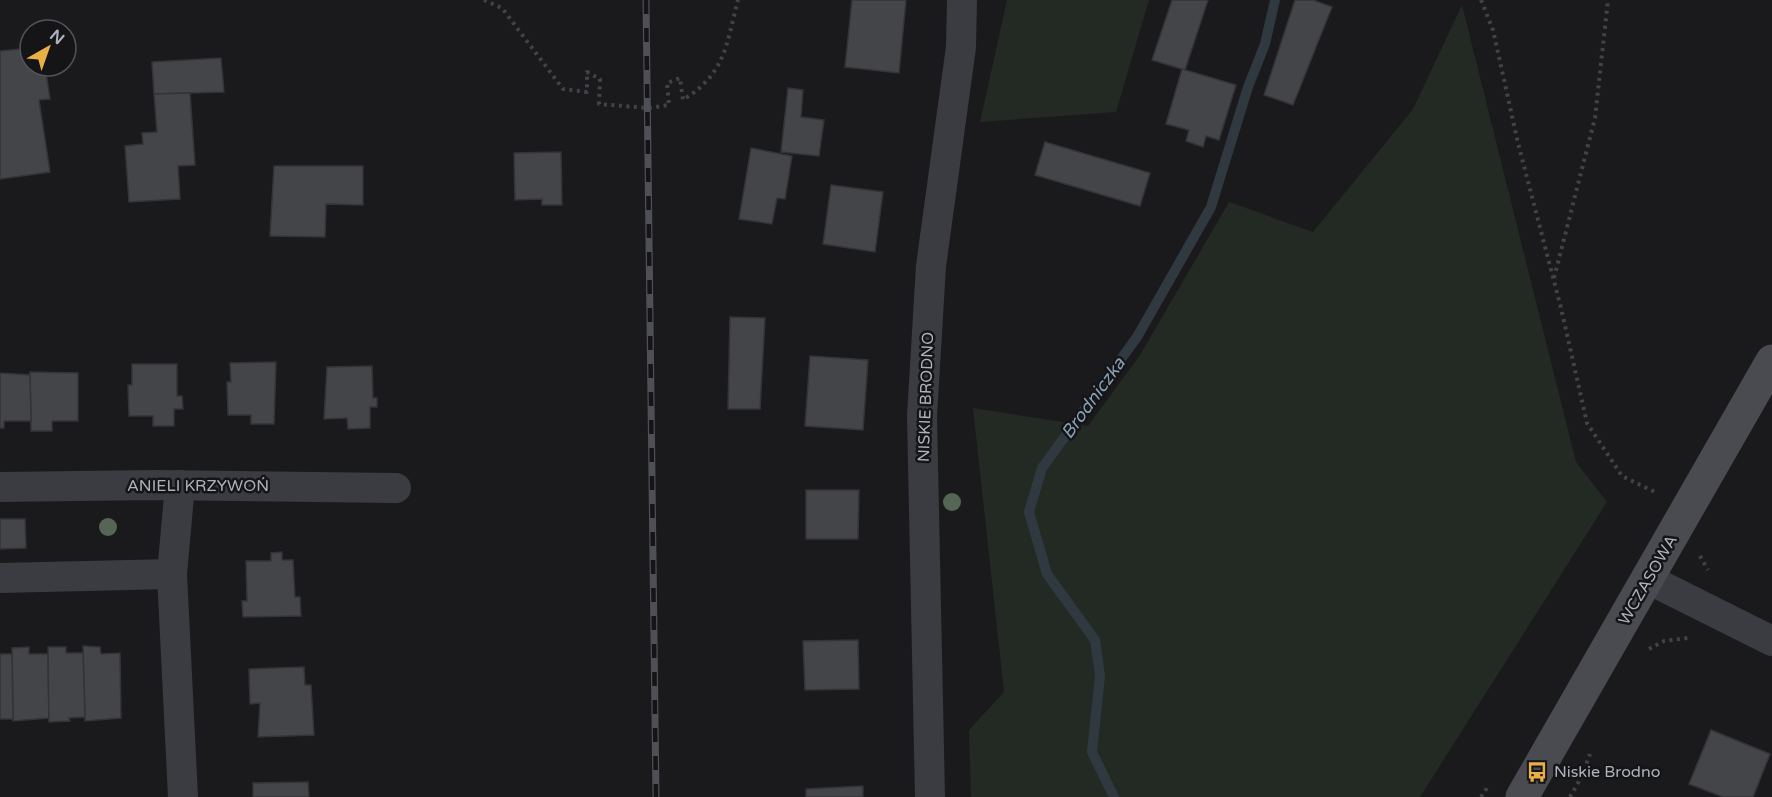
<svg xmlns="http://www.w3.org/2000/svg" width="1772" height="797" viewBox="0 0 1772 797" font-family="'Varela Round',sans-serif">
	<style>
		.green { fill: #222a23 }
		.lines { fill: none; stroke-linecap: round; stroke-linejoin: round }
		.stream { stroke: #303940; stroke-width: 10 }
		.building { fill: #444549; stroke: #343438; stroke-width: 1.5 }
		.path { stroke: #414348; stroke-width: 4; stroke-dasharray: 3 4.5; stroke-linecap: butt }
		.street { stroke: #3b3c41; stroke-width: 30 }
		.secondary { stroke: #494b51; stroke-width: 33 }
		.rail-casing { stroke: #4e5056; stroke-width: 7 }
		.rail { stroke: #151517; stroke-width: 4.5; stroke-dasharray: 14; stroke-linecap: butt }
		.tree { fill: #556657 }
		.labels { text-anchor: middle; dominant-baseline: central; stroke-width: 5; stroke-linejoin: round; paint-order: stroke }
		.street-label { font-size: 16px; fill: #adb2bb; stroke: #151517 }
		.poi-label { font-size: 16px; fill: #adb2bb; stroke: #151517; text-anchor: start }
		.water-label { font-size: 18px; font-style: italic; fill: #879fb3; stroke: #151517 }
	</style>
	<rect width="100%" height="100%" fill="#1a1a1c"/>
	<!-- green -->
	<g class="green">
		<path d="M1007 0H1149L1116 112 980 122Z"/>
		<path d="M1462 5 1576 462 1607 502 1420 797H971L969 730 1004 692 973 408 1088 426 1140 355 1229 202 1313 232 1413 109Z"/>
	</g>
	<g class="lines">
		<!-- stream -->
		<path class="stream" d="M1114 797 1092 752 1100 676 1095 640 1047 574 1029 512 1042 468 1137 337 1211 207 1248 87 1265 44 1275 0"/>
	</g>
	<!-- building -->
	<g class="building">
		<path d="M852 0H906L899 73 845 67Z"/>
		<path d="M1172 0H1208L1185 70 1152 60Z"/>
		<path d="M1295 0H1313L1332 7 1293 105 1264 95Z"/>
		<path d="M30 48V66H45L50 99 39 100 50 172 0 179V51Z"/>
		<path d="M221 58 224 92 154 94 152 62Z"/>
		<path d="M1182 69 1236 85 1219 140 1206 136 1203 147 1186 141 1189 130 1166 124Z"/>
		<path d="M788 88 803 90 801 117 824 120 819 156 781 152Z"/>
		<path d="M190 93 195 165 178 166 180 199 129 202 125 146 143 144 142 133 157 132 154 94Z"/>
		<path d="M1045 142 1150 173 1140 206 1035 175Z"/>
		<path d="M751 148 792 156 785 199 777 198 772 224 739 219Z"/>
		<path d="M561 152 562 205H542V199L515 200 514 153Z"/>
		<path d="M274 166H363V205L326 204 325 237 270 236Z"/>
		<path d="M831 185 883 192 875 252 823 244Z"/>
		<path d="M730 317 765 318 760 409H728Z"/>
		<path d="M810 356 868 360 863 430 805 426Z"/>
		<path d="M276 362 274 424H251V415H228L227 382H231L230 363Z"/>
		<path d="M132 364H177V396H182L183 409H174V426H153V416H129L128 385H132Z"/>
		<path d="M372 366 373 398H377V407H370V428L348 429 347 418 324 419 327 367Z"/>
		<path d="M30 372 78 373V421H52V431H31Z"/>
		<path d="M0 373 30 375 31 421H4V428H0Z"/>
		<path d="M806 490H859L858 539H806Z"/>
		<path d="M0 519H25L26 548 0 549Z"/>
		<path d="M282 552V560H293L295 597H300L301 616 243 617 242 601H247L246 561H271V553Z"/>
		<path d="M858 640 859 689 805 690 803 641Z"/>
		<path d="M83 646 100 647 101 654 120 653 121 718 85 721Z"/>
		<path d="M29 647V654H48L49 718 13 721 12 648Z"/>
		<path d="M48 647H66V653H83L85 717 69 718 70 721 49 722Z"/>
		<path d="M0 654H12L13 719H0Z"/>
		<path d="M304 667 305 685H311L314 735 258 737 260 703 250 704 249 669Z"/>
		<path d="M1711 730 1770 754 1753 797H1723L1689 784Z"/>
		<path d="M308 782 309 797H253V783Z"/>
		<path d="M863 786V797H806V789Z"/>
	</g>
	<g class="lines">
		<!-- path -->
		<g class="path">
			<path d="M484 0 502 8 563 89 587 92V72L600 79 599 104 648 108 669 105 667 83 680 78 683 100C726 73 726 45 738 0"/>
			<path d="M1481 0 1493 30 1518 143 1561 308 1587 423 1622 476 1657 493"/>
			<path d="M1554 278 1595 118 1608 0"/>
			<path d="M1700 556 1708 570"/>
			<path d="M1649 649 1664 641 1688 638"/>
			<path d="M1481 797 1487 788"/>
			<path d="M1570 797 1582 776 1590 754"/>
		</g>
		<!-- street -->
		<g class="street">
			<path d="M180 485 172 574 183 797"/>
			<path d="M0 487 156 485 396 488"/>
			<path d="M0 578 172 574"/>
			<path d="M1648 579 1772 641"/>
			<path d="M930 797 922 416 931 266 961 47 962 0"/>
		</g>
		<!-- secondary -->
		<path class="secondary" d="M1522 797 1772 361"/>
		<!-- rail casing -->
		<g class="rail-casing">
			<path id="rail" d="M646 0 656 797"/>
		</g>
		<!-- rail -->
		<use href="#rail" class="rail"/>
	</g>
	<!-- trees -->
	<g class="tree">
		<circle cx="952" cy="502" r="9"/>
		<circle cx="108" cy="527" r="9"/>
	</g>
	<!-- icons -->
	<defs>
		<g id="bus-bare" transform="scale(1.62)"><path d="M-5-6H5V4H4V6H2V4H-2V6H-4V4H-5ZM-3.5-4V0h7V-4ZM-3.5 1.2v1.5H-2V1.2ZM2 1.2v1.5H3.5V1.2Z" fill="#e9b045" stroke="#151517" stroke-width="2.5" paint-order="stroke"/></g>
	</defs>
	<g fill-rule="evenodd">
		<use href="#bus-bare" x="1537" y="772"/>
	</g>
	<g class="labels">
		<!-- street labels -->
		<g class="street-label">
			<text transform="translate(926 397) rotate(-88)">NISKIE BRODNO</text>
			<text x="198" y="486">ANIELI KRZYWOŃ</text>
			<text transform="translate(1648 580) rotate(-60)">WCZASOWA</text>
		</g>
		<!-- poi labels -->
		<g class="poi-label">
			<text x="1554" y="772">Niskie Brodno</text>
		</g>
		<!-- water labels -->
		<g class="water-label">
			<text transform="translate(1093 398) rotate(-54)">Brodniczka</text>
		</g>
	</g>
	<!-- north arrow -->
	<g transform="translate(48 48) rotate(40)"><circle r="28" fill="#151517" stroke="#525459" stroke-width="1.5"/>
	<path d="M0-4.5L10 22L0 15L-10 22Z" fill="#e9b045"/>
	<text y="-9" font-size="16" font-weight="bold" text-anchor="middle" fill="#adb2bb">N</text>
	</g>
</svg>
